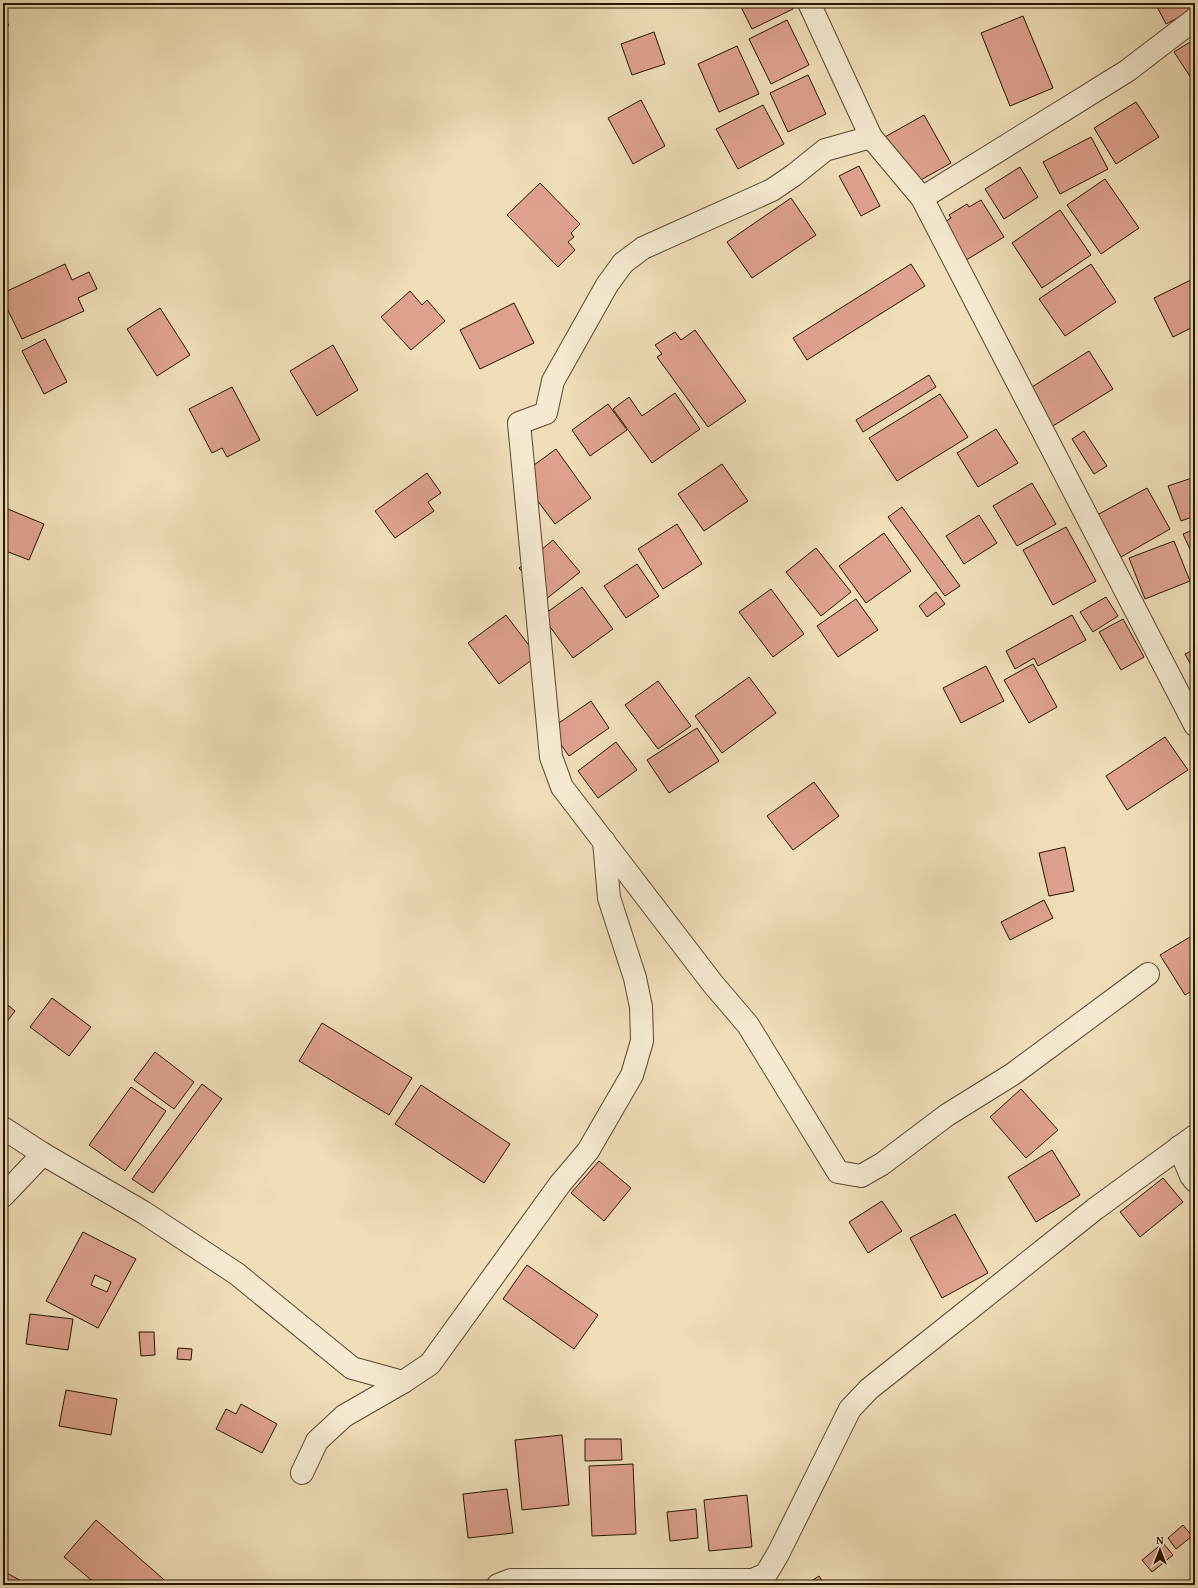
<svg xmlns="http://www.w3.org/2000/svg" width="1198" height="1588" viewBox="0 0 1198 1588" font-family="'Gentium Book Plus',serif">
	<style>
		.building { fill: #dea18e; stroke: #261701; fill-rule: evenodd }
		.lines { fill: none; stroke-linecap: round; stroke-linejoin: round }
		.minor-casing { stroke: #58492f; stroke-width: 24 }
		.minor { stroke: #f5ead1; stroke-width: 22 }
	</style>
	<rect width="100%" height="100%" fill="#efdeb8"/>
	<filter id="stains"><feTurbulence type="fractalNoise" baseFrequency=".005" numOctaves="4"/><feColorMatrix values="0 0 0 0 .2 0 0 0 0 .09 0 0 0 0 .02 0 0 0 .5 -.17"/></filter>
	<radialGradient id="worn" r=".72"><stop offset=".6" stop-color="#630" stop-opacity="0"/><stop offset="1" stop-color="#630" stop-opacity=".3"/></radialGradient>
	<!-- building -->
	<g class="building">
		<path d="M739 3H790L793 9 752 29Z"/>
		<path d="M1155 3H1195V9L1166 24Z"/>
		<path d="M1023 16 1053 88 1010 106 981 33Z"/>
		<path d="M3 17 9 25 3 29Z"/>
		<path d="M787 20 809 65 771 84 749 39Z"/>
		<path d="M654 32 665 64 632 75 621 44Z"/>
		<path d="M1195 39V84L1174 52Z"/>
		<path d="M737 46 759 94 719 112 698 64Z"/>
		<path d="M808 75 826 114 788 132 770 93Z"/>
		<path d="M641 100 665 146 633 164 608 118Z"/>
		<path d="M1136 102 1159 137 1116 164 1094 128Z"/>
		<path d="M763 105 784 144 738 169 716 129Z"/>
		<path d="M924 115 951 163 910 186 883 138Z"/>
		<path d="M1091 137 1108 169 1060 194 1043 162Z"/>
		<path d="M859 166 880 206 861 216 839 176Z"/>
		<path d="M1020 167 1038 197 1004 219 985 189Z"/>
		<path d="M1105 179 1139 228 1101 254 1067 205Z"/>
		<path d="M540 183 580 224 571 233 574 237 568 242 575 250 558 267 507 215Z"/>
		<path d="M791 198 816 235 752 278 727 242Z"/>
		<path d="M981 200 1004 237 963 262 940 225 951 218 949 215 967 204 969 207Z"/>
		<path d="M1060 210 1091 255 1042 288 1012 243Z"/>
		<path d="M65 264 72 280 89 272 97 289 78 298 84 311 22 339 3 300V293Z"/>
		<path d="M911 264 925 286 807 360 793 338Z"/>
		<path d="M1091 264 1116 302 1065 336 1039 299Z"/>
		<path d="M1195 278V326L1173 337 1154 298Z"/>
		<path d="M410 291 422 305 427 300 445 321 411 350 381 317Z"/>
		<path d="M514 303 534 343 480 369 460 330Z"/>
		<path d="M160 308 190 355 157 376 127 329Z"/>
		<path d="M695 330 746 401 708 427 657 357 662 354 655 345 675 332 681 340Z"/>
		<path d="M45 339 67 382 44 394 22 351Z"/>
		<path d="M333 345 358 390 317 416 290 371Z"/>
		<path d="M1089 351 1113 389 1048 429 1024 392Z"/>
		<path d="M929 375 936 387 863 432 856 420Z"/>
		<path d="M232 387 260 440 227 457 222 448 212 453 189 409Z"/>
		<path d="M675 393 700 429 652 463 613 409 629 397 642 416Z"/>
		<path d="M940 394 968 437 897 481 869 438Z"/>
		<path d="M608 404 627 430 590 456 572 430Z"/>
		<path d="M996 429 1018 463 978 487 957 453Z"/>
		<path d="M1084 431 1107 466 1094 474 1072 439Z"/>
		<path d="M556 449 591 498 555 524 519 476Z"/>
		<path d="M722 464 748 501 704 531 678 494Z"/>
		<path d="M427 473 441 493 428 502 434 511 395 538 375 511Z"/>
		<path d="M1195 477V516L1181 521 1168 486Z"/>
		<path d="M1032 483 1056 524 1017 546 993 506Z"/>
		<path d="M1147 488 1170 529 1121 557 1097 515Z"/>
		<path d="M3 507 44 524 29 560 3 550Z"/>
		<path d="M902 507 960 586 945 596 888 517Z"/>
		<path d="M979 515 997 543 964 564 946 536Z"/>
		<path d="M677 524 702 564 663 589 638 549Z"/>
		<path d="M1066 527 1096 581 1053 605 1023 550Z"/>
		<path d="M1195 529V560L1183 534Z"/>
		<path d="M884 533 911 571 866 603 839 566Z"/>
		<path d="M553 540 580 572 545 600 519 568Z"/>
		<path d="M1174 541 1190 581 1145 599 1129 558Z"/>
		<path d="M816 548 851 592 821 616 786 572Z"/>
		<path d="M637 564 659 596 626 618 604 586Z"/>
		<path d="M582 587 613 629 573 658 542 616Z"/>
		<path d="M771 589 804 634 773 657 739 612Z"/>
		<path d="M936 592 945 604 927 617 919 606Z"/>
		<path d="M1106 597 1118 616 1093 632 1080 612Z"/>
		<path d="M856 599 878 630 838 657 817 626Z"/>
		<path d="M506 615 537 656 499 684 468 643Z"/>
		<path d="M1072 615 1086 640 1038 666 1034 658 1015 669 1006 651Z"/>
		<path d="M1123 619 1144 657 1121 670 1099 632Z"/>
		<path d="M1195 649V673L1185 654Z"/>
		<path d="M1033 664 1057 707 1029 723 1004 680Z"/>
		<path d="M986 666 1004 701 961 723 943 688Z"/>
		<path d="M749 677 776 713 722 753 695 716Z"/>
		<path d="M658 681 691 726 658 749 625 705Z"/>
		<path d="M591 701 609 728 569 756 550 729Z"/>
		<path d="M697 728 719 761 669 793 647 760Z"/>
		<path d="M1165 737 1188 770 1127 810 1106 776Z"/>
		<path d="M616 742 637 770 598 798 578 771Z"/>
		<path d="M814 782 839 816 793 850 767 816Z"/>
		<path d="M1065 847 1074 891 1049 896 1039 853Z"/>
		<path d="M1044 900 1053 918 1010 940 1001 922Z"/>
		<path d="M1195 934V989L1185 995 1160 955Z"/>
		<path d="M52 998 91 1027 69 1056 30 1027Z"/>
		<path d="M3 1001 15 1011 3 1027Z"/>
		<path d="M322 1023 412 1078 389 1115 299 1061Z"/>
		<path d="M155 1052 194 1082 174 1109 134 1080Z"/>
		<path d="M202 1084 222 1099 153 1193 132 1179Z"/>
		<path d="M421 1085 510 1144 484 1183 395 1124Z"/>
		<path d="M131 1087 166 1111 125 1171 89 1145Z"/>
		<path d="M1021 1089 1058 1130 1026 1158 990 1117Z"/>
		<path d="M1052 1150 1080 1195 1036 1222 1008 1177Z"/>
		<path d="M599 1161 631 1188 604 1221 571 1193Z"/>
		<path d="M1163 1178 1183 1202 1140 1237 1120 1212Z"/>
		<path d="M882 1201 902 1231 868 1253 849 1222Z"/>
		<path d="M955 1214 988 1273 942 1298 910 1238Z"/>
		<path d="M83 1232 136 1259 98 1328 46 1301ZM95 1275 111 1282 107 1292 91 1285Z"/>
		<path d="M527 1265 598 1315 574 1349 503 1299Z"/>
		<path d="M30 1314 73 1319 68 1350 26 1344Z"/>
		<path d="M139 1332H154L155 1355 141 1356Z"/>
		<path d="M178 1348 192 1349 191 1360 177 1359Z"/>
		<path d="M66 1390 117 1399 111 1435 59 1426Z"/>
		<path d="M241 1404 277 1424 262 1453 216 1429 226 1409 236 1414Z"/>
		<path d="M562 1435 569 1505 522 1510 515 1440Z"/>
		<path d="M585 1439H621L622 1460 585 1461Z"/>
		<path d="M633 1464 636 1534 592 1536 589 1466Z"/>
		<path d="M507 1489 513 1533 468 1538 463 1494Z"/>
		<path d="M747 1495 752 1547 709 1551 704 1500Z"/>
		<path d="M696 1509 698 1538 670 1541 667 1512Z"/>
		<path d="M96 1520 170 1585H97L64 1557Z"/>
		<path d="M1183 1525 1192 1536 1176 1549 1168 1538Z"/>
		<path d="M1163 1543 1173 1555 1152 1572 1142 1560Z"/>
		<path d="M3 1571 25 1583 24 1585H3Z"/>
		<path d="M819 1576 825 1585H805Z"/>
		<path d="M45 1580 51 1585H40Z"/>
	</g>
	<g class="lines">
		<!-- minor casing -->
		<g class="minor-casing">
			<g id="minor">
				<path d="M809 3 871 137 922 198 1195 725"/>
				<path d="M871 137 825 150 794 175 772 190 643 248 623 263 607 285 553 381 546 413 519 423 551 757 562 787 713 984 748 1025 838 1172 861 1176 882 1164 947 1115 1013 1074 1148 974"/>
				<path d="M922 198 1127 71 1195 19"/>
				<path d="M3 1128 43 1154 143 1212 237 1274 352 1368 403 1382"/>
				<path d="M1179 1147 1191 1176 1195 1181"/>
				<path d="M3 1196 43 1154"/>
				<path d="M302 1473 317 1441 344 1416 403 1382 430 1364 560 1184 588 1151 632 1075 642 1041 641 1007 635 978 609 898 604 841"/>
				<path d="M498 1585 511 1580H753L766 1574 778 1554 850 1409 869 1389 1095 1209 1195 1136"/>
			</g>
		</g>
		<!-- minor -->
		<use href="#minor" class="minor"/>
	</g>
	<!-- margin -->
	<rect width="1198" height="1588" fill="none" stroke="#efdeb8" stroke-width="16"/>
	<rect x="4" y="4" width="1190" height="1580" fill="none" stroke="#261701" stroke-width="2"/>
	<rect x="8" y="8" width="1182" height="1572" fill="none" stroke="#261701"/>
	<!-- north arrow -->
	<g transform="translate(1160 1550)" stroke="#f5ead1" stroke-width="3" paint-order="stroke">
	<path d="M0-3L7 15L0 10L-7 15Z" fill="#261701"/>
	<text y="-6" font-size="11" font-weight="bold" text-anchor="middle" fill="#261701">N</text>
	</g>
	<rect width="100%" height="100%" filter="url(#stains)"/>
	<rect width="100%" height="100%" fill="url(#worn)"/>
</svg>
